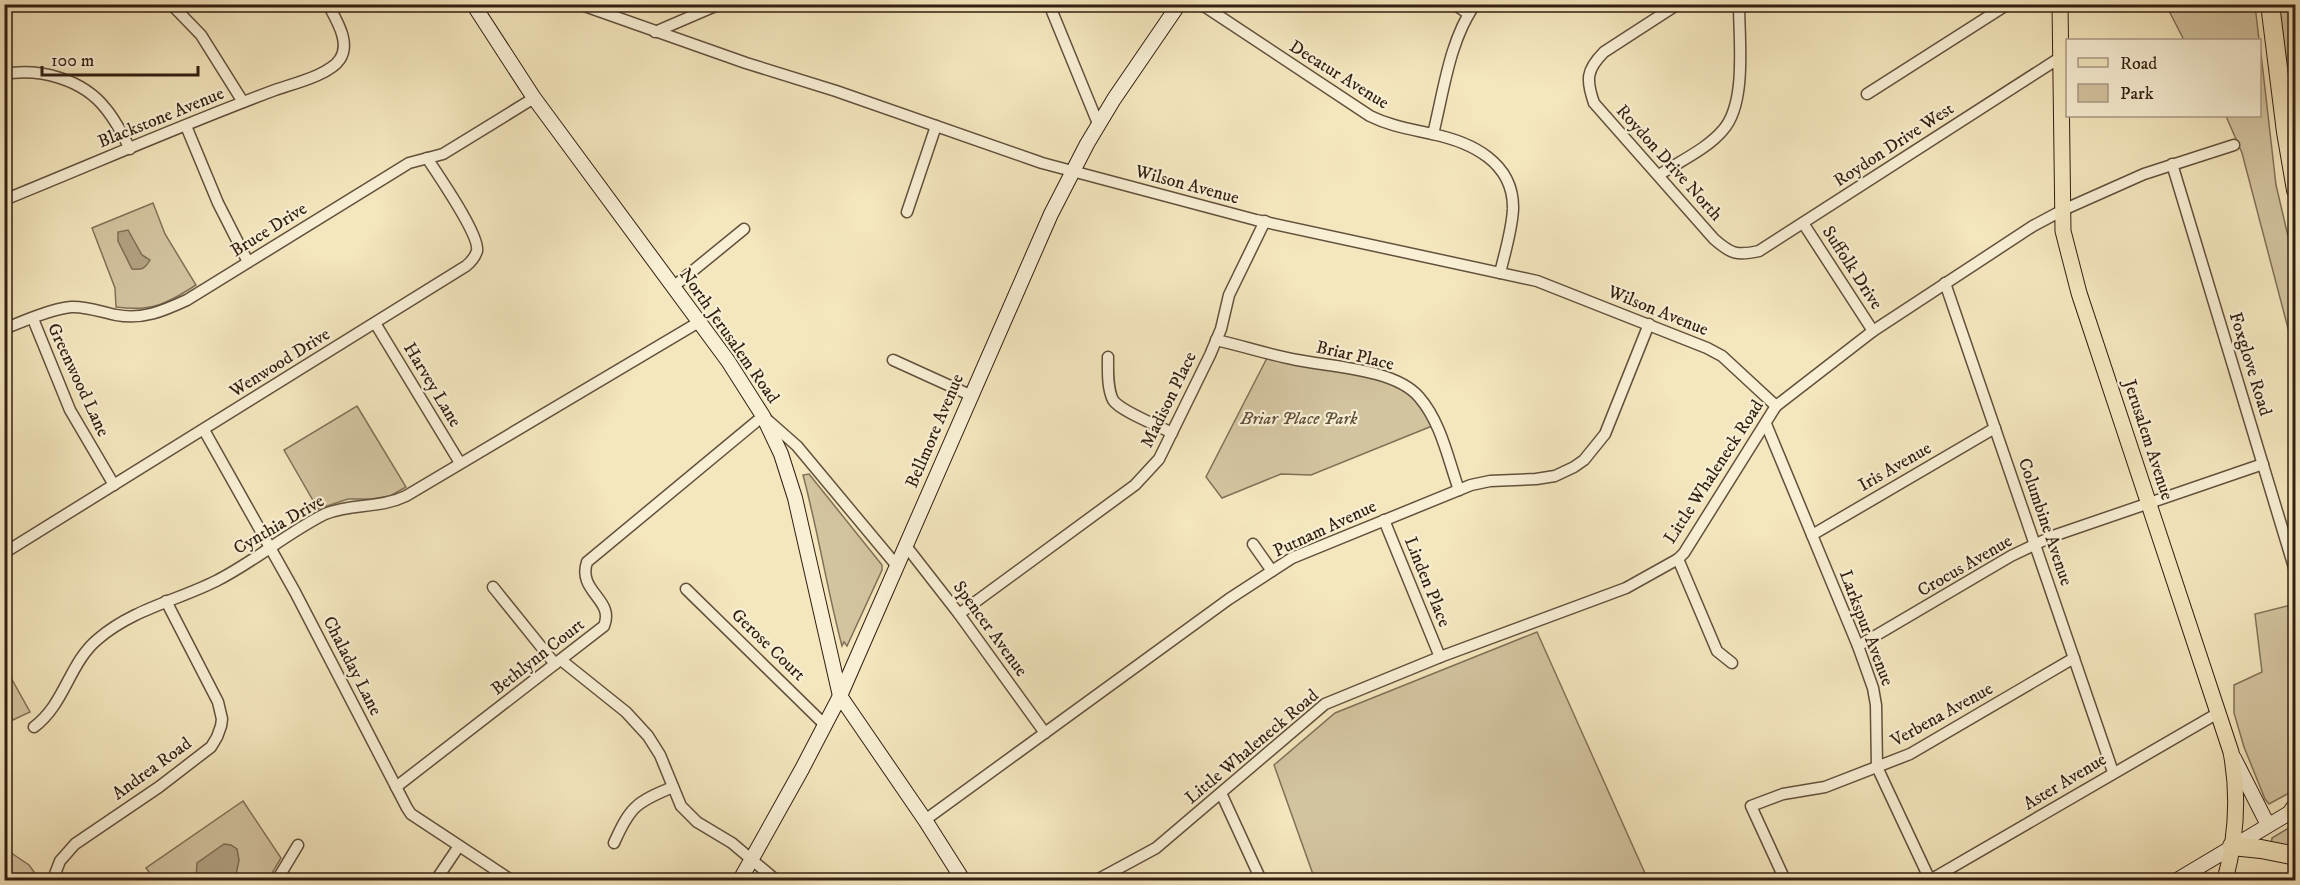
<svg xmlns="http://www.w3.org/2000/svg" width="2300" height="885" viewBox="0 0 2300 885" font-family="'IM FELL DW Pica',serif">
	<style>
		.green { fill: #d3c4a0; stroke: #827158; stroke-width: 1.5 }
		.water { fill: #b2a283; stroke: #7f6d55; stroke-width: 1.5 }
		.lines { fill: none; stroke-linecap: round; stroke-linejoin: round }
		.minor-casing { stroke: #62503c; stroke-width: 13 }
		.secondary-casing { stroke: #321e11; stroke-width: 16 }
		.primary-casing { stroke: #321e11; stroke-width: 17 }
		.motorway-casing { stroke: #321e11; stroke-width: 20 }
		.minor { stroke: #f8efd4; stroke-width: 10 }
		.secondary { stroke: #f8efd4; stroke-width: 14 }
		.primary { stroke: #f4e6bd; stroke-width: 15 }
		.motorway { stroke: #f4e6bd; stroke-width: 18 }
		.labels { text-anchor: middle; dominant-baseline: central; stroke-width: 4.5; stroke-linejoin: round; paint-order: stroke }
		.street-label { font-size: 18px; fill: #321e11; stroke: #f8efd4 }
		.park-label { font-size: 18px; font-style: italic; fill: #62503c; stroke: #f8efd4 }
	</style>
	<rect width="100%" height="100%" fill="#f4e6bd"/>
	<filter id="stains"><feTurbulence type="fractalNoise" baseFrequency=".00333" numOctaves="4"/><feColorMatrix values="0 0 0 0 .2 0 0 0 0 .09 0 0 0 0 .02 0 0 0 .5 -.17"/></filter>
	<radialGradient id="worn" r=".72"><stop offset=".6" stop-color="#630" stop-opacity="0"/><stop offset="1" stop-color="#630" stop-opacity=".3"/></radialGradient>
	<!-- green -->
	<g class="green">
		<path d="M2166 5H2255L2259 40H2184Z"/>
		<path d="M2279 5H2295V126Z"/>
		<path d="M2260 45 2276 185 2295 266V355L2242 153 2226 116H2260Z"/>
		<path d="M153 203 165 234 196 285C167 304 151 312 116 307L115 288 92 228Z"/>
		<path d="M1268 356 1372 376 1392 382 1410 395 1422 406 1432 426 1311 475 1281 474 1222 498 1206 477Z"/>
		<path d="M357 406 406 487 390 496 371 499H348L318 509 284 450Z"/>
		<path d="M809 474 882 565V570L847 646 844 642 842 646C827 589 818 531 803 475Z"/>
		<path d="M2295 604V787L2289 793 2269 804 2265 799 2244 747 2234 713V685L2262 672 2255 614Z"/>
		<path d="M1537 632 1648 880H1315L1274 765 1335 713Z"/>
		<path d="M5 667 30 712 13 720 5 703Z"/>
		<path d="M243 801 281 858 268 880H155L146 868Z"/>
		<path d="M2295 824V850L2271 845 2272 838Z"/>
		<path d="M4 848 29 865 40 880H5Z"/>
	</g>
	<!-- water -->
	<g class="water">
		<path d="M128 230 142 255 150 260C145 269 142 270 132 269L118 241V232Z"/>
		<path d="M224 844 231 845 237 849 239 860 235 880H196L197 863Z"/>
	</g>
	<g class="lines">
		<!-- minor casing -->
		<g class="minor-casing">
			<g id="minor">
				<path d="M171 4 201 35 243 102"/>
				<path d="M579 4 746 63 836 91 1042 163 1256 220 1537 281 1707 348 1722 356 1776 406"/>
				<path d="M1049 4 1099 126"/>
				<path d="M1201 4 1370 116C1390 126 1410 129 1432 134 1471 142 1514 162 1513 209 1512 230 1505 252 1500 273"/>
				<path d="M1454 4 1469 14"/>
				<path d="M1678 4 1604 52C1586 70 1586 80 1594 103L1714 239C1731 254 1737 256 1759 251L2061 57"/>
				<path d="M655 32 720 4"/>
				<path d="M4 74C40 68 83 79 106 109 116 121 123 135 130 149"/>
				<path d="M1867 94 2008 4"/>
				<path d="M186 126 218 203 248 262"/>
				<path d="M1433 134C1444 90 1449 42 1475 4"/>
				<path d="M2172 164 2296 574"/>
				<path d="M1659 175C1680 161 1707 149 1723 130 1747 103 1739 40 1739 4"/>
				<path d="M4 200C95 163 184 124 275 90 292 84 330 75 340 59 351 42 336 20 328 4"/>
				<path d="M907 212 936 126"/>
				<path d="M1803 223 1873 331"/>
				<path d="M1945 283 2113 772"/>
				<path d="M673 287 744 229"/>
				<path d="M33 319 70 410 114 485"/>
				<path d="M375 323 460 463"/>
				<path d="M4 329C23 321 51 309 71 307 86 306 101 312 116 315 143 320 163 311 187 300L409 163 443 154 534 98"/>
				<path d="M1216 340C1243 346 1270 355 1297 360 1332 367 1395 369 1419 397 1441 422 1448 459 1459 490"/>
				<path d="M1108 357C1108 370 1107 388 1113 400 1120 411 1159 426 1172 433"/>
				<path d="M893 360 970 395"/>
				<path d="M1766 424 1858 646 1873 688 1876 705 1877 767 1930 880"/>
				<path d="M204 430 295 592 407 808 411 814 511 880"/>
				<path d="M1384 520 1440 657"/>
				<path d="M1812 535 1995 428"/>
				<path d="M1253 544 1272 571"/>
				<path d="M906 546 959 614 1045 733"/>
				<path d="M4 553 466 266C471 262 475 257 477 251 480 235 438 175 427 158"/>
				<path d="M1678 559 1717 651 1732 663"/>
				<path d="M493 587 555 664"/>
				<path d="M686 589 826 726"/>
				<path d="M959 614 1135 485 1159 459 1210 355 1221 329 1229 295 1265 221"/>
				<path d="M1858 646 2011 556 2053 536 2263 464"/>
				<path d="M561 660 626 712 648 736 660 755 681 806 697 822 732 843 776 880"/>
				<path d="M34 727C65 704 69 663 98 639 133 609 176 601 216 581 254 562 287 533 325 514 352 503 379 509 406 496L699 322"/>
				<path d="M396 787 604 626C615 599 577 592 587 562L763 416 797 446 897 566"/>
				<path d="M1221 793 1261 880"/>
				<path d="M925 820 1229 599 1292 558 1471 485 1490 481 1536 479 1555 476 1574 467 1584 460 1605 434 1649 324"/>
				<path d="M614 843C630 807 636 802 673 787"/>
				<path d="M56 880 55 874 60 861 75 844 159 787 211 747 217 737 221 726 222 719 218 702 166 601"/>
				<path d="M277 880 298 845"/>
				<path d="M436 880 459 846"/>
				<path d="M1097 880 1156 848 1325 704 1440 657 1626 588 1678 559 1684 553 1776 406 1873 331 2033 226 2063 210 2144 174 2234 145"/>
				<path d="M1785 880 1751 806 1783 794 1825 787 1910 754 2074 658"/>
				<path d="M1930 880 2218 713"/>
			</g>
		</g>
		<!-- secondary casing -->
		<g class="secondary-casing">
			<g id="secondary">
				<path d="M473 4 534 98 728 361 763 416 781 454 795 498 840 696 925 820 963 880"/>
				<path d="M2234 758 2268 825"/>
				<path d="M740 880 802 769 840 696 1051 214 1087 144 1114 99 1179 4"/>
				<path d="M2177 880 2296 809"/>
			</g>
		</g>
		<!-- primary casing -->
		<g class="primary-casing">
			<path id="primary" d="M2060 4 2063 231 2079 293 2231 752C2239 794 2236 839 2225 880"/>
		</g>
		<!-- motorway casing -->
		<g class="motorway-casing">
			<g id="motorway">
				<path d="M2270 4 2286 132 2296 190"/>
				<path d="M2293 811 2296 807"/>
				<path d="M2232 846 2261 849 2296 856"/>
			</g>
		</g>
		<!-- minor -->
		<use href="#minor" class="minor"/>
		<!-- secondary -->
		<use href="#secondary" class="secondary"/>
		<!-- primary -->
		<use href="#primary" class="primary"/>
		<!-- motorway -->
		<use href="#motorway" class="motorway"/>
	</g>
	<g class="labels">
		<!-- street labels -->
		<g class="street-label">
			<text transform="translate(1339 75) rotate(32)">Decatur Avenue</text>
			<text transform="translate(161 118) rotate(-22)">Blackstone Avenue</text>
			<text transform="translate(1894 145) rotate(-33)">Roydon Drive West</text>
			<text transform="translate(1669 163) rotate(48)">Roydon Drive North</text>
			<text transform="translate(1187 185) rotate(15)">Wilson Avenue</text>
			<text transform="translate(269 230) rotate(-32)">Bruce Drive</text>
			<text transform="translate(1852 268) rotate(57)">Suffolk Drive</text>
			<text transform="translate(1658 311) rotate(22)">Wilson Avenue</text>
			<text transform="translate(729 336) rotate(55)">North Jerusalem Road</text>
			<text transform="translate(1355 356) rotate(13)">Briar Place</text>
			<text transform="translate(280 363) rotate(-32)">Wenwood Drive</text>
			<text transform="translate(2250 364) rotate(73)">Foxglove Road</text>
			<text transform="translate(78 380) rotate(65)">Greenwood Lane</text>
			<text transform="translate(432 385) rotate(59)">Harvey Lane</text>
			<text transform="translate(1169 400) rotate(-64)">Madison Place</text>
			<text transform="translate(935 431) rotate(-67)">Bellmore Avenue</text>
			<text transform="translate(2148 440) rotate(72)">Jerusalem Avenue</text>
			<text transform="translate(1895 467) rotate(-30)">Iris Avenue</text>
			<text transform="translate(1714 472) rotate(-57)">Little Whaleneck Road</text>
			<text transform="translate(2045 522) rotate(71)">Columbine Avenue</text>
			<text transform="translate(279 525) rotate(-30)">Cynthia Drive</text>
			<text transform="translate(1325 529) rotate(-25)">Putnam Avenue</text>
			<text transform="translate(1965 566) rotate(-30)">Crocus Avenue</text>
			<text transform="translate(1427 582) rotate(68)">Linden Place</text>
			<text transform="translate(1866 628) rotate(69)">Larkspur Avenue</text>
			<text transform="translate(990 629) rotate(54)">Spencer Avenue</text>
			<text transform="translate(768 645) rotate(44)">Gerose Court</text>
			<text transform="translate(538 657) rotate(-38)">Bethlynn Court</text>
			<text transform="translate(352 666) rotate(63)">Chaladay Lane</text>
			<text transform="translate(1942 715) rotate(-29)">Verbena Avenue</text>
			<text transform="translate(1252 747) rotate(-40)">Little Whaleneck Road</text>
			<text transform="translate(152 769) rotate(-36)">Andrea Road</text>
			<text transform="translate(2065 782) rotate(-31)">Aster Avenue</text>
		</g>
		<!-- park labels -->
		<g class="park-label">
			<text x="1299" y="419">Briar Place Park</text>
		</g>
	</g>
	<!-- margin -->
	<rect width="2300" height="885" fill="none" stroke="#f4e6bd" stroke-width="24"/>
	<rect x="6" y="6" width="2288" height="873" fill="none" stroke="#321e11" stroke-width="3"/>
	<rect x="12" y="12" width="2276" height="861" fill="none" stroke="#321e11" stroke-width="1.5"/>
	<!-- legend -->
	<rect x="2066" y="39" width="195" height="78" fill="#f8efd4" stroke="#a99b86" stroke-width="1.5"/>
	<rect x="2078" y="58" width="30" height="9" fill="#f4e6bd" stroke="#a99b86" stroke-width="1.5"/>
	<text x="2120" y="69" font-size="18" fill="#321e11">Road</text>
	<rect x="2078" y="84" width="30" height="18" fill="#d3c4a0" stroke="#a99b86" stroke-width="1.5"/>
	<text x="2120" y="99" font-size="18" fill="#321e11">Park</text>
	<!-- scale -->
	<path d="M42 66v9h156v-9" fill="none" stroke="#321e11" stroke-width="3"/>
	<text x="51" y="66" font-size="18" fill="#321e11" stroke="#f8efd4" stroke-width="4.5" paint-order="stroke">100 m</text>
	<rect width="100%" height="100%" filter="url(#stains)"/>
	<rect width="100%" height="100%" fill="url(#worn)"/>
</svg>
